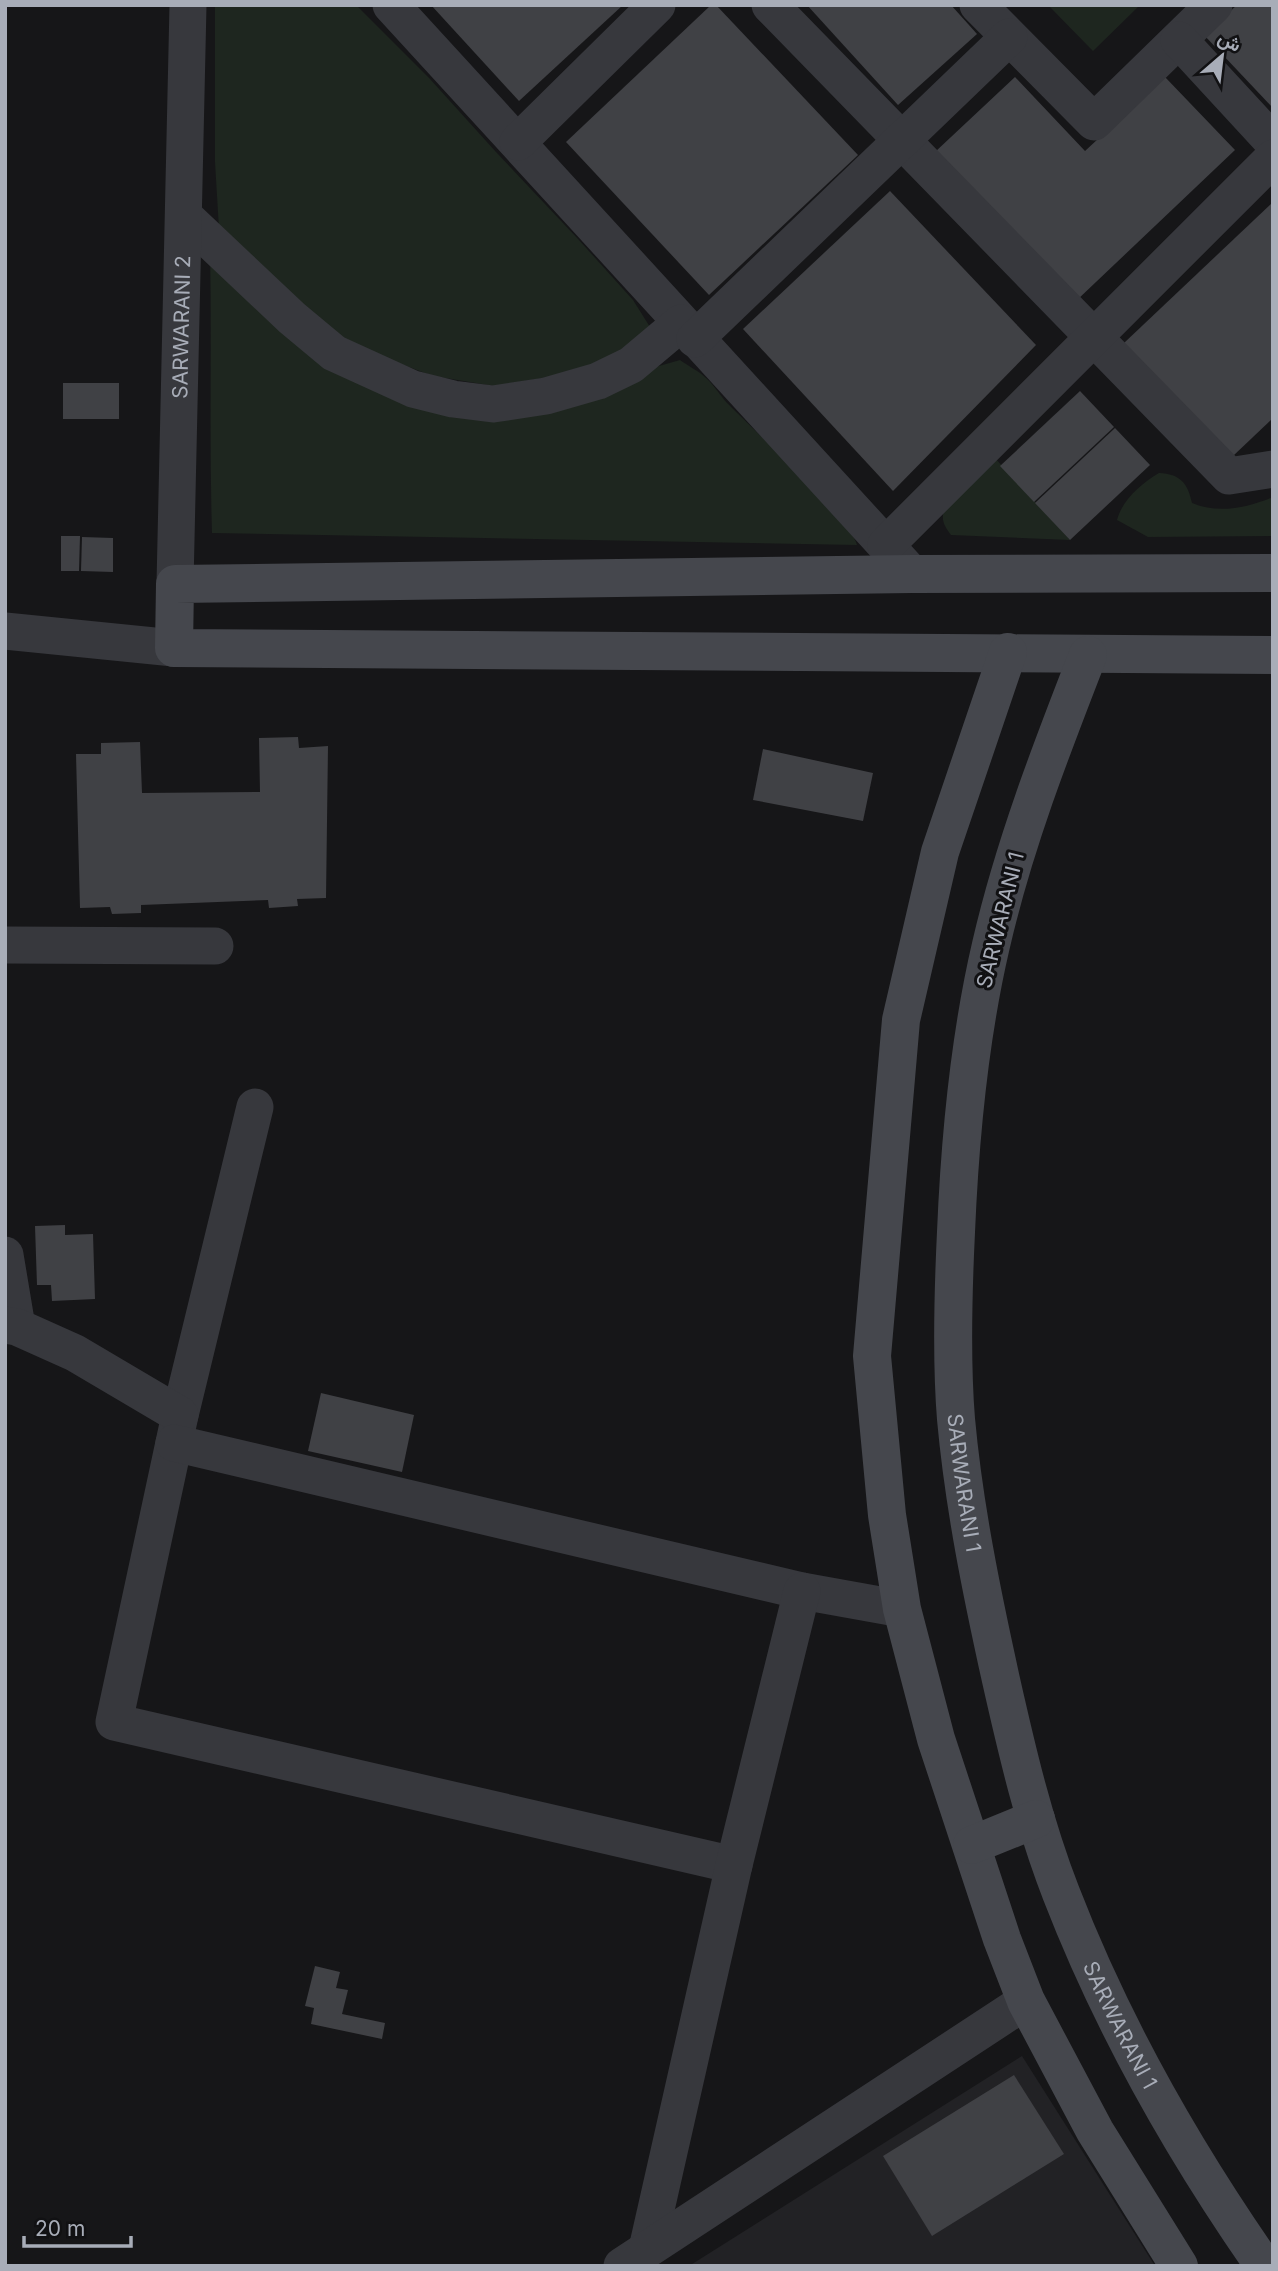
<svg xmlns="http://www.w3.org/2000/svg" width="1278" height="2271" viewBox="0 0 1278 2271" font-family="Inter,Vazirmatn,sans-serif">
	<style>
		.built { fill: #222225 }
		.green { fill: #1e261f }
		.building { fill: #404145 }
		.lines { fill: none; stroke-linecap: round; stroke-linejoin: round }
		.street { stroke: #37383d; stroke-width: 37 }
		.secondary { stroke: #45474d; stroke-width: 38 }
		.labels { text-anchor: middle; dominant-baseline: central; stroke-width: 6; stroke-linejoin: round; paint-order: stroke }
		.street-label { font-size: 21px; fill: #a8adb8; stroke: #111113 }
	</style>
	<rect width="100%" height="100%" fill="#161618"/>
	<!-- built -->
	<path class="built" d="M1022 2056 1155 2266H689Z"/>
	<!-- green -->
	<g class="green">
		<path d="M215 5H356L430 79 496 152 578 239 633 300 650 327 599 369 494 386 433 376 361 349 295 308 219 229 215 162Z"/>
		<path d="M1048 5H1140L1093 51Z"/>
		<path d="M210 250 432 412 645 370 680 360C688 366 699 371 706 378 714 385 720 395 727 403 750 426 852 521 857 545L212 533C209 439 212 345 210 250Z"/>
		<path d="M994 457 1070 540 951 535C946 528 942 523 943 514 944 498 981 469 994 457Z"/>
		<path d="M1159 473C1180 474 1188 483 1192 503 1219 514 1246 508 1273 497V536L1148 537 1117 520C1122 500 1142 483 1159 473Z"/>
	</g>
	<!-- building -->
	<g class="building">
		<path d="M431 5H623L519 101Z"/>
		<path d="M711 5H716L858 155 709 295 566 142Z"/>
		<path d="M807 5H951L977 34 898 105Z"/>
		<path d="M1237 5H1273V108L1204 35Z"/>
		<path d="M1015 77 1085 151 1165 77 1235 150 1076 301 935 152Z"/>
		<path d="M890 191 1036 345 893 491 743 329Z"/>
		<path d="M1273 202V418L1233 456 1124 343Z"/>
		<rect x="63" y="383" width="56" height="36"/>
		<path d="M1080 391 1114 427 1034 502 1000 466Z"/>
		<path d="M1115 428 1150 465 1070 540 1035 503Z"/>
		<path d="M61 536H80L79 571H61Z"/>
		<path d="M82 537 113 538V572L81 571Z"/>
		<path d="M298 737 299 748 328 746 326 898 297 899 298 906 269 908 268 900 141 905V913L112 914 110 907 80 908 76 754H101V743L140 742 142 793 260 792 259 738Z"/>
		<path d="M763 749 873 773 863 821 753 800Z"/>
		<path d="M65 1225V1235L93 1234 95 1299 52 1301 51 1285H37L35 1226Z"/>
		<path d="M321 1393 414 1415 402 1472 308 1451Z"/>
		<path d="M315 1966 340 1972 336 1988 348 1990 342 2014 385 2023 382 2039 311 2024 314 2008 305 2006Z"/>
		<path d="M1014 2075 1064 2154 932 2236 883 2156Z"/>
	</g>
	<g class="lines">
		<!-- street -->
		<g class="street">
			<path d="M391 5 912 574"/>
			<path d="M770 5 1229 476 1273 469"/>
			<path d="M978 5 1094 122 1214 5"/>
			<path d="M1179 40 1273 142"/>
			<path d="M518 142 657 5"/>
			<path d="M185 217 292 318 334 353 413 389 453 399 493 404 546 396 598 381 631 365 681 323"/>
			<path d="M695 339 1009 37"/>
			<path d="M886 545 1273 158"/>
			<path id="s1" d="M175 584 188 5"/>
			<path d="M5 631 174 648"/>
			<path d="M5 945 215 946"/>
			<path d="M255 1107 180 1415 114 1722 734 1865"/>
			<path d="M5 1255 17 1327"/>
			<path d="M5 1325 17 1327 75 1353 180 1415"/>
			<path d="M174 1443 802 1591 902 1609"/>
			<path d="M647 2249 734 1865 802 1591"/>
			<path d="M622 2266 1026 2001"/>
		</g>
		<!-- secondary -->
		<g class="secondary">
			<path d="M1273 573 912 574 175 584 174 648 1273 655"/>
			<path d="M1008 652 940 852 901 1020 872 1356 887 1515 902 1609 936 1739 1002 1939 1026 2001 1095 2131 1179 2266"/>
			<path id="s2" d="M1088 655C1051 750 1014 845 991 945 969 1039 960 1136 956 1232 953 1294 951 1358 956 1419 964 1507 982 1594 1001 1680 1017 1751 1034 1824 1061 1893 1112 2025 1183 2150 1264 2266"/>
			<path d="M972 1845 1036 1819"/>
		</g>
	</g>
	<g class="labels">
		<!-- street labels -->
		<g class="street-label">
			<text stroke="none"><textPath href="#s1" startOffset="257">SARWARANI 2</textPath></text>
			<text transform="translate(1000 920) rotate(-76)">SARWARANI 1</text>
			<text stroke="none"><textPath href="#s2" startOffset="847">SARWARANI 1</textPath></text>
			<text stroke="none"><textPath href="#s2" startOffset="1414">SARWARANI 1</textPath></text>
		</g>
	</g>
	<!-- border -->
	<rect width="1278" height="2271" fill="none" stroke="#a8adb8" stroke-width="14"/>
	<!-- north arrow -->
	<g transform="translate(1222 56) rotate(28)" stroke="#111113" stroke-width="5" paint-order="stroke">
	<path d="M0-5L12 26L0 18L-12 26Z" fill="#a8adb8"/>
	<text y="-10" font-size="19" font-weight="bold" text-anchor="middle" fill="#a8adb8">ش</text>
	</g>
	<!-- scale -->
	<path d="M24 2236v10h107v-10" fill="none" stroke="#a8adb8" stroke-width="3.5"/>
	<text x="35" y="2236" font-size="21" fill="#a8adb8" stroke="#111113" stroke-width="5" paint-order="stroke">20 m</text>
</svg>
